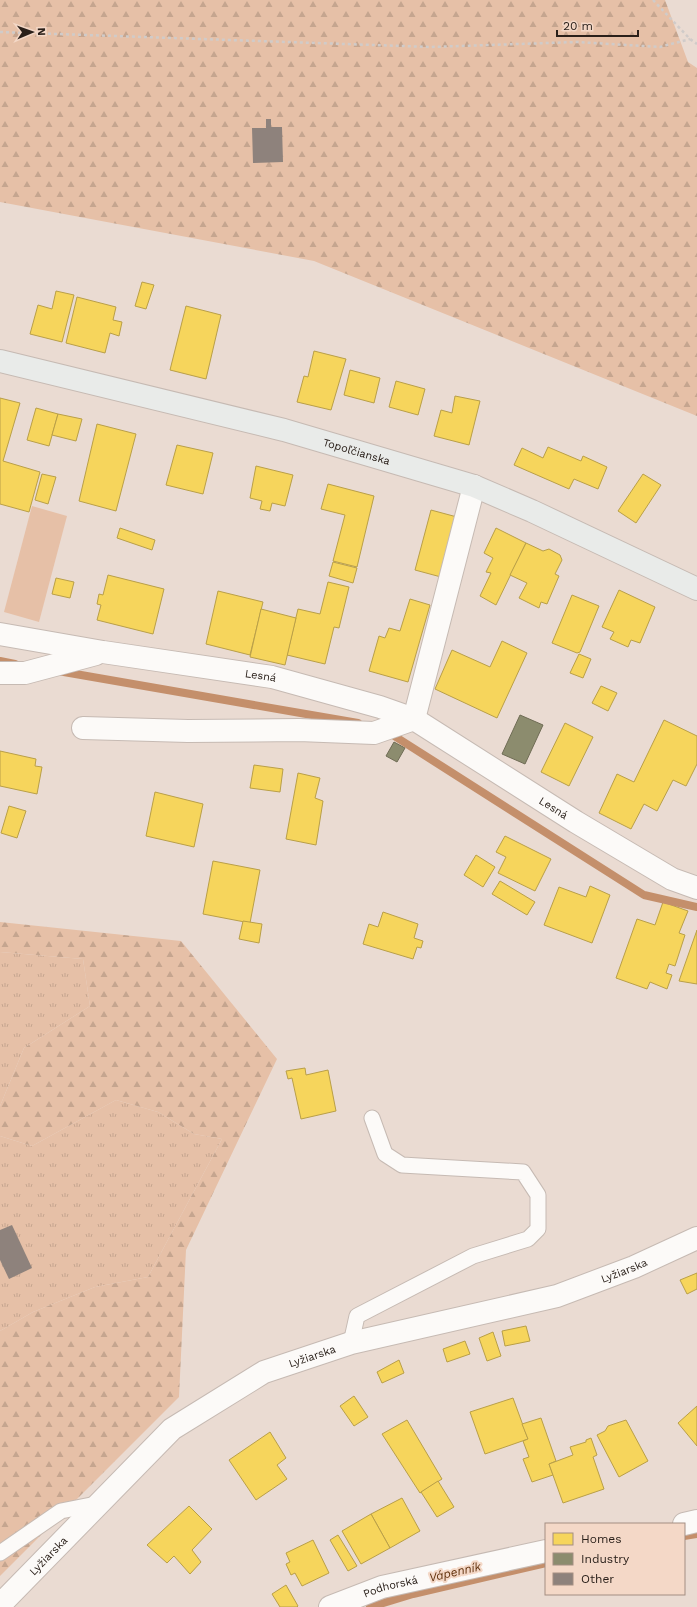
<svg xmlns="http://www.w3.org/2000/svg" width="697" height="1607" viewBox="0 0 697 1607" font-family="'Work Sans',sans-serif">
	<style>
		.grass { fill: url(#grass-tufts) }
		.forest { fill: url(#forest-firs) }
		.pitch { fill: #e6c0a7 }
		.homes { fill: #f6d55c; stroke: #b99f48 }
		.industry { fill: #8c8c6e; stroke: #6f6c55 }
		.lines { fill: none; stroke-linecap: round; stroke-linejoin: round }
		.stream { stroke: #c48f6b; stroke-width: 8 }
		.building { fill: #8e827c }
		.lane-casing { stroke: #c6bab3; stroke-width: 17 }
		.street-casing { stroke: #c6bab3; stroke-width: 24 }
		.secondary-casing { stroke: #c6bab3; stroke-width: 24 }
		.path { stroke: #d0cbc9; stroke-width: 2.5; stroke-dasharray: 3 3; stroke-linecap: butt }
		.lane { stroke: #fcfaf8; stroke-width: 15 }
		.street { stroke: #fcfaf8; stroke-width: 22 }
		.secondary { stroke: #e9ebe9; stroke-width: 22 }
		.labels { text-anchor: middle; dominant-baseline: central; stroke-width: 4; stroke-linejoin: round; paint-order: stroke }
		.street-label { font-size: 11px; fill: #2a201a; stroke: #f4d8c7 }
		.water-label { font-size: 12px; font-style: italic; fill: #60310c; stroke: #f4d8c7 }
	</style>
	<defs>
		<pattern id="grass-tufts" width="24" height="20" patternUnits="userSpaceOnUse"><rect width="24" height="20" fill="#e6c0a7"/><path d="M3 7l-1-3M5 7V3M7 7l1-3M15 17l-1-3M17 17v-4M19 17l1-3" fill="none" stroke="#c5a58f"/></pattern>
		<pattern id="forest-firs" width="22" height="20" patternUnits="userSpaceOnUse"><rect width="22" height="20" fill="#e6c0a7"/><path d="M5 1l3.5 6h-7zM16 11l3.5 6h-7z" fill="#c5a58f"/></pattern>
	</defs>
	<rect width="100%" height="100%" fill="#eadbd2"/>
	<!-- grass -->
	<g class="grass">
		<path d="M0 952 83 959 90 1006 24 1048 0 1106Z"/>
		<path d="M116 1100 158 1112 194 1134 222 1139 148 1277 95 1287 33 1312 0 1331V1136L32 1146Z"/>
	</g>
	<!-- forest -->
	<g class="forest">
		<path d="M0 0H665L688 62 697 68V416L314 261 0 202Z"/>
		<path d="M0 922 181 941 277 1059 186 1250 179 1397 0 1576V1331L33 1312 95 1287 148 1277 222 1139 194 1134 158 1112 116 1100 32 1146 0 1136V1106L24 1048 90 1006 83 959 0 952Z"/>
	</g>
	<!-- pitch -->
	<path class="pitch" d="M32 506 67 516 39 622 4 612Z"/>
	<!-- homes -->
	<g class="homes">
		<path d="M142 282 154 285 146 309 135 306Z"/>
		<path d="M56 291 74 295 62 342 30 334 38 305 52 309Z"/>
		<path d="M77 297 116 307 113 320 122 322 119 336 110 333 105 353 66 343Z"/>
		<path d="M186 306 221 315 206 379 170 370Z"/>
		<path d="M314 351 346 359 331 410 297 402 304 376 308 377Z"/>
		<path d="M350 370 380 378 374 403 344 395Z"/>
		<path d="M396 381 425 389 418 415 389 407Z"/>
		<path d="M455 396 480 401 469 445 434 436 441 410 452 413Z"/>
		<path d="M0 398 20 403 3 461 40 472 29 512 0 504Z"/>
		<path d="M36 408 58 414 49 446 27 440Z"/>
		<path d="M58 414 82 419 76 441 52 435Z"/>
		<path d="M97 424 136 434 116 511 79 501Z"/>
		<path d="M177 445 213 453 203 494 166 485Z"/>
		<path d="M548 447 581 461 583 456 607 467 598 489 574 479 569 489 514 465 522 448 543 458Z"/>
		<path d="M256 466 293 475 285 506 272 503 270 511 260 509 262 501 250 498Z"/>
		<path d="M42 474 56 477 48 504 35 500Z"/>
		<path d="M643 474 661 485 636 523 618 511Z"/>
		<path d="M328 484 374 496 357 567 333 561 345 515 321 509Z"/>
		<path d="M431 510 457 517 441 577 415 570Z"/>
		<path d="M120 528 155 540 152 550 117 538Z"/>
		<path d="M496 528 526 543 496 605 480 596 491 573 486 572 493 558 484 553Z"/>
		<path d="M526 543 543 551 549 549 560 555 562 560 555 574 559 576 547 604 541 602 539 608 519 598 527 583 510 575Z"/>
		<path d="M333 562 357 568 353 583 329 576Z"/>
		<path d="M108 575 164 589 153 634 97 620 101 605 97 604 99 594 103 595Z"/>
		<path d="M56 578 74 582 70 598 52 594Z"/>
		<path d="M328 582 349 587 339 628 334 627 325 664 287 655 298 609 320 614Z"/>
		<path d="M619 590 655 607 640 643 631 640 628 647 610 639 614 632 602 627Z"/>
		<path d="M218 591 263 602 250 655 206 644Z"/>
		<path d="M572 595 599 606 580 652 577 653 552 643Z"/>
		<path d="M410 599 430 605 408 682 369 671 379 636 385 638 389 628 400 631Z"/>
		<path d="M261 609 296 618 285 665 250 657Z"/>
		<path d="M502 641 527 653 497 718 435 689 452 650 490 667Z"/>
		<path d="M579 654 591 659 583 678 570 673Z"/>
		<path d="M601 686 617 693 608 711 592 703Z"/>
		<path d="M664 720 697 736V764L686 786 673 780 657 811 644 804 631 829 599 813 617 774 634 782Z"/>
		<path d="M565 723 593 737 569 786 541 772Z"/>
		<path d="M0 751 36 759 35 766 42 767 37 794 0 786Z"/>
		<path d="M254 765 283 769 280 792 250 788Z"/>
		<path d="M298 773 320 778 315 798 323 801 316 845 286 839Z"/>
		<path d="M155 792 203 804 194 847 146 836Z"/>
		<path d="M9 806 26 811 17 838 1 833Z"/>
		<path d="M505 836 551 859 535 891 498 873 506 857 496 852Z"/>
		<path d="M476 855 495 867 483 887 464 875Z"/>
		<path d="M213 861 260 870 250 923 203 914Z"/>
		<path d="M500 881 535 902 527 915 492 894Z"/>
		<path d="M590 886 610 895 592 943 544 925 559 887 586 897Z"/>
		<path d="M663 902 688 911 679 933 685 935 675 966 669 964 666 973 672 975 667 989 650 982 647 989 616 978 637 919 655 925Z"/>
		<path d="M383 912 418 924 414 938 423 941 421 948 417 947 413 959 363 944 369 924 378 927Z"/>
		<path d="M243 921 262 924 259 943 239 939Z"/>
		<path d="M697 930V984L679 981Z"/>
		<path d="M305 1068 306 1075 328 1070 336 1111 301 1119 292 1078 288 1079 286 1071Z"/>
		<path d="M697 1273V1289L687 1294 680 1280Z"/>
		<path d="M526 1326 530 1341 505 1346 502 1331Z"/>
		<path d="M493 1332 501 1356 487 1361 479 1338Z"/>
		<path d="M465 1341 470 1354 447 1362 443 1349Z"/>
		<path d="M399 1360 404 1373 382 1383 377 1372Z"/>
		<path d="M354 1396 368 1417 354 1426 340 1406Z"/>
		<path d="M513 1398 528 1439 485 1454 470 1412Z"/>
		<path d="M697 1406V1446L678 1423Z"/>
		<path d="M541 1418 556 1461 549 1464 553 1475 532 1482 523 1459 529 1457 523 1441 528 1439 522 1424Z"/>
		<path d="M407 1420 442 1479 420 1493 382 1434Z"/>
		<path d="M626 1420 648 1461 619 1477 597 1435 605 1431 608 1426Z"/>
		<path d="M270 1432 286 1458 277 1465 287 1479 256 1500 229 1460Z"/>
		<path d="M591 1438 597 1455 593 1457 604 1489 563 1503 549 1464 573 1455 570 1447 586 1442V1440Z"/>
		<path d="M438 1481 454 1507 437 1517 421 1492Z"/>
		<path d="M402 1498 420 1531 390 1548 371 1514Z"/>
		<path d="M189 1506 212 1529 192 1550 201 1562 190 1574 174 1556 167 1563 147 1545Z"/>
		<path d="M371 1514 390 1548 361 1564 342 1531Z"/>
		<path d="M338 1535 357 1566 348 1571 330 1540Z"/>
		<path d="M313 1540 329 1573 302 1586 295 1573 291 1575 286 1564 290 1562 286 1553Z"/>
		<path d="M286 1585 298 1606 297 1607H280L272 1594Z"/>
	</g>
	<!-- industry -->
	<g class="industry">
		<path d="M520 715 543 725 525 764 502 754Z"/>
		<path d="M394 742 405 748 397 762 386 756Z"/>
	</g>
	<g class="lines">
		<!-- stream -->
		<g class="stream">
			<path d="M0 661 15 664"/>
			<path d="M58 671 358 723"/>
			<path d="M388 732 644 895 697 907"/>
			<path d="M684 1536 697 1534"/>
			<path d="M370 1607 413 1594 546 1563"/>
		</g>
	</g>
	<!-- building -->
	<g class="building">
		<path d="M266 119H271V127H282L283 162 253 163 252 128H266Z"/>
		<path d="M12 1225 32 1268 9 1279 0 1260V1230Z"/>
	</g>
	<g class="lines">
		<!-- lane casing -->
		<g class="lane-casing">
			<g id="lane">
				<path d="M351 1343 357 1316 473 1256 528 1239 538 1229V1195L523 1172 402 1165 385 1154 372 1118"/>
				<path d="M0 1553 61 1511 96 1504"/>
			</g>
		</g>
		<!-- street casing -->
		<g class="street-casing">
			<g id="street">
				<path id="s1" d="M0 634 103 652 272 677 380 707 414 719 576 822 672 879 697 888"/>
				<path d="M0 673H25L96 654"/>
				<path d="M414 719 474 486"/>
				<path d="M83 728 188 731 299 730 374 733 414 719"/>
				<path d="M684 1524 697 1521"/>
				<path id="s2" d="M0 1605 172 1429 264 1372 351 1343 557 1296 634 1267 697 1238"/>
				<path id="s3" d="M330 1607 382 1587 546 1551"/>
			</g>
		</g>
		<!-- secondary casing -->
		<g class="secondary-casing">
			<g id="secondary">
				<path id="s4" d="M0 361 284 430 474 486 532 511 697 589"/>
			</g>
		</g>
		<!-- path -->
		<g class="path">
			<path d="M653 0 690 39 697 44"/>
			<path d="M0 32 431 47 577 42 660 47 690 39"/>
		</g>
		<!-- lane -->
		<use href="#lane" class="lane"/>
		<!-- street -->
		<use href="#street" class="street"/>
		<!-- secondary -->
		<use href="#secondary" class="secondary"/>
	</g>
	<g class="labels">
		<!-- street labels -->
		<g class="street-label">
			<text stroke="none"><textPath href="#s4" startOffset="368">Topoľčianska</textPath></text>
			<text stroke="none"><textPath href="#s1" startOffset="264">Lesná</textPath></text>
			<text stroke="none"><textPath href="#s1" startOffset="589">Lesná</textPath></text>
			<text stroke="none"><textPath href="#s2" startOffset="729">Lyžiarska</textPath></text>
			<text stroke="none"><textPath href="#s2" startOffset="405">Lyžiarska</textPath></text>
			<text stroke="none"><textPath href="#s2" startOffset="69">Lyžiarska</textPath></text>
			<text stroke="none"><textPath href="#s3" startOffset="64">Podhorská</textPath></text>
		</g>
		<!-- water labels -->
		<g class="water-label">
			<text transform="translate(455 1572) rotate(-13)">Vápenník</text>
		</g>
	</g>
	<!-- legend -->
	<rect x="545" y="1523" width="140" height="72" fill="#f4d8c7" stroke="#a38e82"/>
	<rect x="553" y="1533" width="20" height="12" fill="#f6d55c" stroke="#a38e82"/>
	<text x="581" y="1543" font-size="12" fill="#2a201a">Homes</text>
	<rect x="553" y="1553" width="20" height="12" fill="#8c8c6e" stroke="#a38e82"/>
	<text x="581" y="1563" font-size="12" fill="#2a201a">Industry</text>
	<rect x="553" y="1573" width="20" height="12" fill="#8e827c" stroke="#a38e82"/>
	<text x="581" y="1583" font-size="12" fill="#2a201a">Other</text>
	<!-- north arrow -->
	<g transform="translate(32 32) rotate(88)" stroke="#f4d8c7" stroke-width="3" paint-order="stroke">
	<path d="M0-3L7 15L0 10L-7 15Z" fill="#2a201a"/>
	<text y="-6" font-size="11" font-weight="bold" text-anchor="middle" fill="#2a201a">N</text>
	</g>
	<!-- scale -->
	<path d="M557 30v6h81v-6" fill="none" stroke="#2a201a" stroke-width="2"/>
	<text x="563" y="30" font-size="12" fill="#2a201a" stroke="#f4d8c7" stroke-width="3" paint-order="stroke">20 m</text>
</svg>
